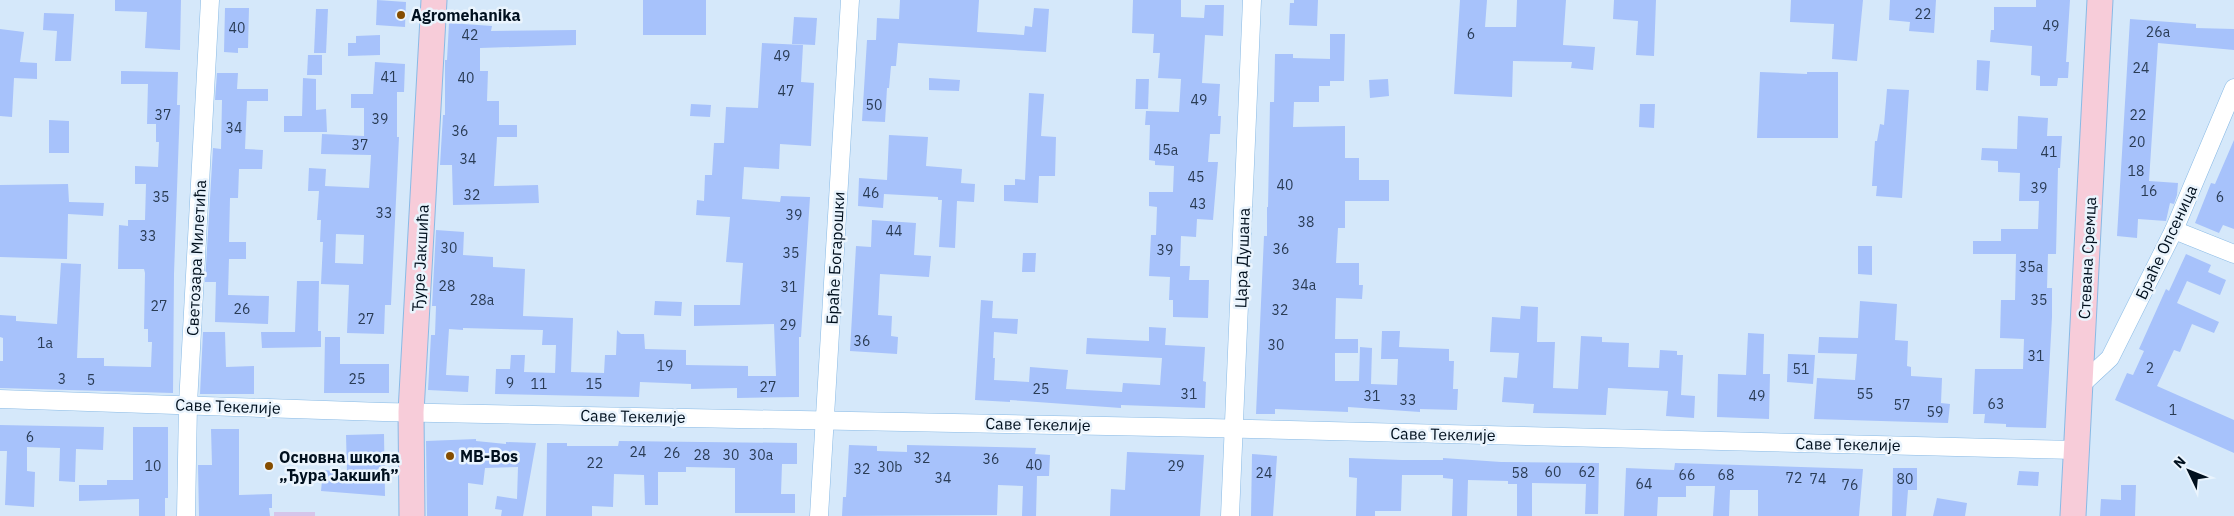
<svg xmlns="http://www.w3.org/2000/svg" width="2234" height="516" viewBox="0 0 2234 516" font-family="'IBM Plex Sans',sans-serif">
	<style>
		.green { fill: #d5c5ea }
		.building { fill: #a7c2fb; fill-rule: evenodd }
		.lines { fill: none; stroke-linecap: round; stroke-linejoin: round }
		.street-casing { stroke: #89bae5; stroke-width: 19 }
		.secondary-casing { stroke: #89bae5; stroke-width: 27 }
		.street { stroke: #fff; stroke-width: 18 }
		.secondary { stroke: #f7ccd9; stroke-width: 25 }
		.poi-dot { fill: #854d00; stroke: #eaf4fd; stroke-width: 2 }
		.labels { text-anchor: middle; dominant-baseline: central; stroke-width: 5; stroke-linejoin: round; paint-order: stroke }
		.number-label { font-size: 14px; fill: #2a3c55 }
		.poi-label { font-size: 16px; font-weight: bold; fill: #01101e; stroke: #eaf4fd; text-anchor: start }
		.street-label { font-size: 16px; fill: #01101e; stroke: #eaf4fd }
	</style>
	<rect width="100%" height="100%" fill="#d5e8fa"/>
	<!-- green -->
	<rect class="green" x="274" y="512" width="41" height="4"/>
	<!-- building -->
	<g class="building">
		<path d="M115 0H181L180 50 145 48 147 12 115 11Z"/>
		<path d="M377 0 406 2 405 27 376 25Z"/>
		<rect x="643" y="0" width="63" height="35"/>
		<path d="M900 0H979L977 32 1024 35 1025 26 1032 27 1034 8 1049 9 1046 52 898 43 896 66H891L889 88H887L885 122 862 121 867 40H876L877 18 899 19Z"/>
		<path d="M1133 0H1181V17L1204 18 1205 5H1224L1223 36 1205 35 1202 83 1220 84 1218 116H1221L1220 134H1210L1208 162H1218L1213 220 1197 219 1196 237 1181 236 1180 266H1190L1189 280H1209L1208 318 1173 317V300H1169L1170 277 1149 276 1151 235H1156L1157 207 1149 206V192H1173L1174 166 1155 165V161L1149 160 1150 125H1145L1146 111 1179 112 1181 79 1158 78 1160 53H1153L1154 34 1132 33Z"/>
		<path d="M1294 0H1318L1317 26 1289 25 1290 3H1294Z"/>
		<path d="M1460 0H1487L1485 27H1516L1517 0H1566L1563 45 1595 47 1593 70 1571 68 1572 62 1513 61 1512 97 1454 94Z"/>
		<path d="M1614 0H1656L1654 56 1636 55 1638 21 1613 19Z"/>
		<path d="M1791 0H1863L1857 61 1832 59 1834 24 1790 22Z"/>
		<path d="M1890 0H1936L1934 33 1909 31 1910 22 1889 20Z"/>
		<path d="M2036 0H2070L2066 62H2069L2068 78H2058L2057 86H2040V76L2031 75 2032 46 1990 42 1991 30H1994V7H2036Z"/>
		<path d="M225 8H249L248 48H238V53L224 52Z"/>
		<path d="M316 9H328L326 53H314Z"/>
		<path d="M44 13 74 14 71 61H55L57 31 43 30Z"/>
		<path d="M794 17 817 18 815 45 792 44Z"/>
		<path d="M2130 19 2196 24V28L2234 29V50L2158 43 2149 181 2178 183 2177 195 2174 204 2170 203 2166 221 2138 219 2137 238 2117 236Z"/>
		<path d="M449 23 492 26 491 31 576 30V45L480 48V71H488L487 101H499V125H517V137H497L494 186 538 185 539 203 453 205 452 165H440L443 115H445V60H447Z"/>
		<path d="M0 29 24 32 20 62 37 63V79L14 78 12 117 0 116Z"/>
		<path d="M1330 34H1345L1344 81H1330V86H1319V102H1294L1293 127 1345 126V158H1359V180H1389V201H1345V228H1338L1336 263H1359V285H1363L1362 299 1336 298 1335 339H1358V353H1335V381H1359L1360 347 1372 348 1371 384 1397 385 1398 359H1381L1382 331H1400L1399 347 1449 349V361H1454L1453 389H1458L1457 410 1420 409V412L1348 407V412L1275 409V414H1256L1264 236H1267V207H1268L1270 102H1274L1275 54H1293V58L1330 59Z"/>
		<path d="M380 35V55L348 56V43H356V36Z"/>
		<path d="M762 43 803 45 801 82 814 83 811 146 780 144 779 169 744 167 742 199 780 202 781 196 810 197 801 337H799V397L737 398V388L691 389V384L640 382 639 397 495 394 496 369H510L511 355H525L524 372 555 373 556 345H542L543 330 463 328V330L449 329 446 375 469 376 468 392 428 390 431 335H435L436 306H432L436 230 464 232 463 255 493 257V267L525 269 523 316 573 318 571 372 604 373 605 355H616L617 330 621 334H644L645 349 686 350V365L748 366V376H776L774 324 694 326V305H740L743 263 726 262 730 217 696 215 697 200 704 201 705 175H712L714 143H724L726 107 758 108Z"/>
		<path d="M308 55H322V75H307Z"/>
		<path d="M1977 60 1990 61 1988 91 1976 90Z"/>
		<path d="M375 62 405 64 404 92H397V137H399L391 305H385L384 334 347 333 349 285 321 284 323 242H320L321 220H317L319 191H308L309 168 326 169 325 186 369 188 371 155 321 154 322 134 364 136V108H351V94H373ZM336 234 364 235 363 264 335 263Z"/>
		<path d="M121 71 178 72 177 105H180L174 274 173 393 0 388V361H3V338L0 337V315L16 316V321L57 324 61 263 81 264 77 358H104V366L151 367 152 342H148V329H144L145 273 144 269H118L119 225 128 226V220H145L146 184H135V166L158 167 159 142H156V124H147L148 84H121Z"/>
		<path d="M1760 72 1807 74V72H1838V138H1757Z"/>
		<path d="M217 73H238L237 89H268V101H247L245 149 263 150 262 169H239L238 198H230L229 242H246V259H229L228 295 269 296 268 324 215 322 216 282H205L213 148 221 149 222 100H215Z"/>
		<path d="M303 78 316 79V110L326 109 327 132H284V116H302Z"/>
		<path d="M929 78 960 80 959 91 929 90Z"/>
		<path d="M1136 79H1149L1148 109H1135Z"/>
		<path d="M1388 79 1389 96 1370 98 1369 80Z"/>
		<path d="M1887 89 1909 90 1902 198 1876 196 1877 186H1872L1875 141H1877L1880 124 1884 125Z"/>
		<path d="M1029 93 1044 94 1041 136 1056 137 1055 176H1039L1038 203 1004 201V185H1015V179L1025 180Z"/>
		<path d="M691 104 711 105 710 117 690 116Z"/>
		<path d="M1640 104H1655L1654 128 1639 127Z"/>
		<path d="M2018 116 2048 118 2047 136H2062L2060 168H2058L2056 254H2048L2047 288H2052V317L2046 428 2006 427V424L1984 423 1985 414H1973L1975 369H2023L2024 339 2000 338 2001 300H2015L2016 254H1973V241H2001V229H2038L2039 201H2019L2020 173 1998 172V161L1981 160 1982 148 2017 149Z"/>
		<path d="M49 120 69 121V153H49Z"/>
		<path d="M889 135 928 137 926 166 962 169 961 183 975 184 974 202 957 201 955 248 939 247 942 200H938V197L884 194 883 208 858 206 859 178 887 180Z"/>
		<path d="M2234 140V229L2223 225 2219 233 2195 223 2211 183 2215 184Z"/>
		<path d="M68 184 69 202 104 203 103 216 68 214 67 259 0 257V185Z"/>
		<path d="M872 220 916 223 914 255 931 256 929 277 880 274 878 315 892 316 891 336 898 337 897 354 850 351 856 246 871 247Z"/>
		<path d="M1858 246H1872V275L1858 274Z"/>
		<path d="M1023 253H1036L1035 272H1022Z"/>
		<path d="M2186 254 2211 265 2208 272 2226 280 2220 295 2187 281 2177 303 2219 322 2214 333 2192 324 2180 352 2174 350 2157 386 2234 420V453L2115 400 2127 373 2133 375 2144 351 2139 349 2166 289 2169 291Z"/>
		<path d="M297 281H319L318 331H321V347L262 348 261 332H295Z"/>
		<path d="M981 300 993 301 992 318 1018 319 1017 334 994 332 993 358H995L994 380 1029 382 1030 367 1068 370 1066 389 1122 392 1123 383 1160 385 1162 358 1086 354 1087 338 1149 341V327L1166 328 1165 345 1205 347 1203 381 1206 382 1205 408 1121 405V408L1010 400V402L975 400Z"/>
		<path d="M655 301 682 302 681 316 654 315Z"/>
		<path d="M1860 301 1897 304 1895 340 1908 341 1907 366 1911 367V376L1942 378 1941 403 1950 404 1948 423 1814 419 1817 378 1855 380 1857 354 1818 353 1819 337 1858 338Z"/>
		<path d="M1521 306 1538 307 1537 342H1555L1553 388 1578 389 1581 336 1602 337V342L1629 343 1628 367 1659 368 1660 350 1677 351V355H1683L1681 395 1695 396 1694 418 1666 416 1668 391 1608 388 1606 415 1533 413 1534 404 1502 402 1504 377 1517 378 1519 353 1490 352 1492 317 1520 319Z"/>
		<path d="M203 332H225L226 367 254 366V394H200Z"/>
		<path d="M1748 333 1764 334 1763 374H1770L1769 419 1717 417 1718 374 1746 375Z"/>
		<path d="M325 337H340V364H389V393H324Z"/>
		<path d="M1788 354 1815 355 1813 384 1787 382Z"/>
		<path d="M0 425 104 427 103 450 76 449 75 482 59 481 60 448 27 447V471L35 472 34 507 5 505 7 451H0Z"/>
		<path d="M133 427H168V498H165V516H139V499L79 501V485H107V480H133Z"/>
		<path d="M211 429H239V495L272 494V508H269L270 516H199L198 465H212Z"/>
		<path d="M384 434 385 496 321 491 323 470 347 472 346 435Z"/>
		<path d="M476 439V441L506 444V442L536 443 523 516H501L502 510 495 509 497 496 517 499 518 467 485 468 483 485 468 483V516H427L426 441Z"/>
		<path d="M619 441 797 443V464H782L781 494H795V513H735V468L686 467V472H658V505H645L644 475 614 474 613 507 592 506V516H546L547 443H567V446H618Z"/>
		<path d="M849 445 877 446V451L907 452V445L1036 448 1035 454 1050 455 1049 476H1037L1036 516H1022L1023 486 998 485 997 515 842 516 843 497H846Z"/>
		<path d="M1127 452 1204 455 1200 516H1110L1111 489 1125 490Z"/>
		<path d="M1252 454 1277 456 1273 516H1251Z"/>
		<path d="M1349 458 1402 460H1443V458L1501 462 1599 463 1598 514H1585L1586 484 1532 483V516H1517V484H1508V481L1468 480 1467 516H1452L1453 479 1443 478V475H1402L1401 511H1375V516H1356L1357 478 1349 477Z"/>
		<path d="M1675 463 1863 469 1859 516H1758V490H1730L1729 516H1713L1715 486H1686V497H1658L1657 516H1624L1626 468 1674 470Z"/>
		<path d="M1893 468H1917V490H1908L1906 516H1892Z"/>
		<path d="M2019 471 2039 472 2038 486 2017 485Z"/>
		<path d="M2121 485H2136L2135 516H2100L2101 499 2121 500Z"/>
		<path d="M1937 498 1967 503 1965 516H1933Z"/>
	</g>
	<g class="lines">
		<!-- street casing -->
		<g class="street-casing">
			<g id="street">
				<path d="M2174 230 2234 254"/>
				<path d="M2081 385 2110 358 2174 230 2234 88"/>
				<path d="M0 399 383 412 1209 428 2076 450"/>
				<path d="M186 516 188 404 210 0"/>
				<path d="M819 516 850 0"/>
				<path d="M1230 516 1252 0"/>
			</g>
		</g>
		<!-- secondary casing -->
		<g class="secondary-casing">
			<g id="secondary">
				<path d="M412 516 411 412 434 0"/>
				<path d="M2073 516 2100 0"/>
			</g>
		</g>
		<!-- street -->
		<use href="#street" class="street"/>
		<!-- secondary -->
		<use href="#secondary" class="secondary"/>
	</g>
	<!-- markers -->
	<g class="poi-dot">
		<circle cx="401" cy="15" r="5"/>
		<circle cx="450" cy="456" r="5"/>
		<circle cx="269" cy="466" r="5"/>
	</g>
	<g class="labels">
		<!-- number labels -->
		<g class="number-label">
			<text x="1923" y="14">22</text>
			<text x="2051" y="26">49</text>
			<text x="237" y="28">40</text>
			<text x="2158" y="32">26a</text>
			<text x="1471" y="34">6</text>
			<text x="470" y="35">42</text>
			<text x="782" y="56">49</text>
			<text x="2141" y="68">24</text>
			<text x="389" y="77">41</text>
			<text x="466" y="78">40</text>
			<text x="786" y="91">47</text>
			<text x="1199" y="100">49</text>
			<text x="874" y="105">50</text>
			<text x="163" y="115">37</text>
			<text x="2138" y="115">22</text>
			<text x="380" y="119">39</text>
			<text x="234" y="128">34</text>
			<text x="460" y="131">36</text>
			<text x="2137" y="142">20</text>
			<text x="360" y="145">37</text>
			<text x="1166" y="150">45a</text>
			<text x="2049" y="152">41</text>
			<text x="468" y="159">34</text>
			<text x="2136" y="171">18</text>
			<text x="1196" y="177">45</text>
			<text x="1285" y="185">40</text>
			<text x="2039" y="188">39</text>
			<text x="2149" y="191">16</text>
			<text x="871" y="193">46</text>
			<text x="472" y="195">32</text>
			<text x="161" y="197">35</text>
			<text x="2220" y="197">6</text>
			<text x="1198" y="204">43</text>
			<text x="384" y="213">33</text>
			<text x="794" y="215">39</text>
			<text x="1306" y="222">38</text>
			<text x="894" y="231">44</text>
			<text x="148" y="236">33</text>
			<text x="449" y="248">30</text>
			<text x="1281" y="249">36</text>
			<text x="1165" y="250">39</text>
			<text x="791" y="253">35</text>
			<text x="2031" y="267">35a</text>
			<text x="1304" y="285">34a</text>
			<text x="447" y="286">28</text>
			<text x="789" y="287">31</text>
			<text x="482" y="300">28a</text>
			<text x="2039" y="300">35</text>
			<text x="159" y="306">27</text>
			<text x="242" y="309">26</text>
			<text x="1280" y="310">32</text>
			<text x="366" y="319">27</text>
			<text x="788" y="325">29</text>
			<text x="862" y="341">36</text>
			<text x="45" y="343">1a</text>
			<text x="1276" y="345">30</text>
			<text x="2036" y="356">31</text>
			<text x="665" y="366">19</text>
			<text x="2150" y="368">2</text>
			<text x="1801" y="369">51</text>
			<text x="62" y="379">3</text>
			<text x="357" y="379">25</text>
			<text x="91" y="380">5</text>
			<text x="510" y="383">9</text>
			<text x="539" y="384">11</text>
			<text x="594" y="384">15</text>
			<text x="768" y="387">27</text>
			<text x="1041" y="389">25</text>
			<text x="1189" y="394">31</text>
			<text x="1865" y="394">55</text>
			<text x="1372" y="396">31</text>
			<text x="1757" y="396">49</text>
			<text x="1408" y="400">33</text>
			<text x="1996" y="404">63</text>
			<text x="1902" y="405">57</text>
			<text x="2173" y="410">1</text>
			<text x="1935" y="412">59</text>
			<text x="30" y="437">6</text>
			<text x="638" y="452">24</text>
			<text x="672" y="453">26</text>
			<text x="702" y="455">28</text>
			<text x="731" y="455">30</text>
			<text x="761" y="455">30a</text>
			<text x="922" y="458">32</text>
			<text x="991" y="459">36</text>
			<text x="595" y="463">22</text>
			<text x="1034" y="465">40</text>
			<text x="153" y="466">10</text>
			<text x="1176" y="466">29</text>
			<text x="890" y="467">30b</text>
			<text x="862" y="469">32</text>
			<text x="1553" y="472">60</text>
			<text x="1587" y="472">62</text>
			<text x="1264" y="473">24</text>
			<text x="1520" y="473">58</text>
			<text x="1687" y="475">66</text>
			<text x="1726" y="475">68</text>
			<text x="943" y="478">34</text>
			<text x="1794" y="478">72</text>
			<text x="1818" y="479">74</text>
			<text x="1905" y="479">80</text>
			<text x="1644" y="484">64</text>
			<text x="1850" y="485">76</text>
		</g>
		<!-- poi labels -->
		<g class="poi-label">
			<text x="411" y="15">Agromehanika</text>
			<text x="460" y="456">MB-Bos</text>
			<text x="279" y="457">Основна школа<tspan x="279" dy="18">„Ђура Јакшић”</tspan></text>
		</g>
		<!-- street labels -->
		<g class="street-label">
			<text transform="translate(2166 242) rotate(-65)">Браће Опсеница</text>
			<text transform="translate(196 258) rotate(-87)">Светозара Милетића</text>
			<text transform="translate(420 258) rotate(-87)">Ђуре Јакшића</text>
			<text transform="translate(835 258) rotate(-87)">Браће Богарошки</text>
			<text transform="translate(1242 258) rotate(-88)">Цара Душана</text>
			<text transform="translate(2087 258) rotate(-87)">Стевана Сремца</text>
			<text transform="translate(228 406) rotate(2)">Саве Текелије</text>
			<text transform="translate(633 416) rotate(1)">Саве Текелије</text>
			<text transform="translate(1038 424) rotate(1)">Саве Текелије</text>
			<text transform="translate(1443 434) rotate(1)">Саве Текелије</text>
			<text transform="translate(1848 444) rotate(1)">Саве Текелије</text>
		</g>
	</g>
	<!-- north arrow -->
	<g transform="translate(2189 471) rotate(313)" stroke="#eaf4fd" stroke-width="4" paint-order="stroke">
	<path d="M0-4L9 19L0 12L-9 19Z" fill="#01101e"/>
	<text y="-8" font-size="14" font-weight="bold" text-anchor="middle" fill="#01101e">N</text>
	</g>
</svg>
